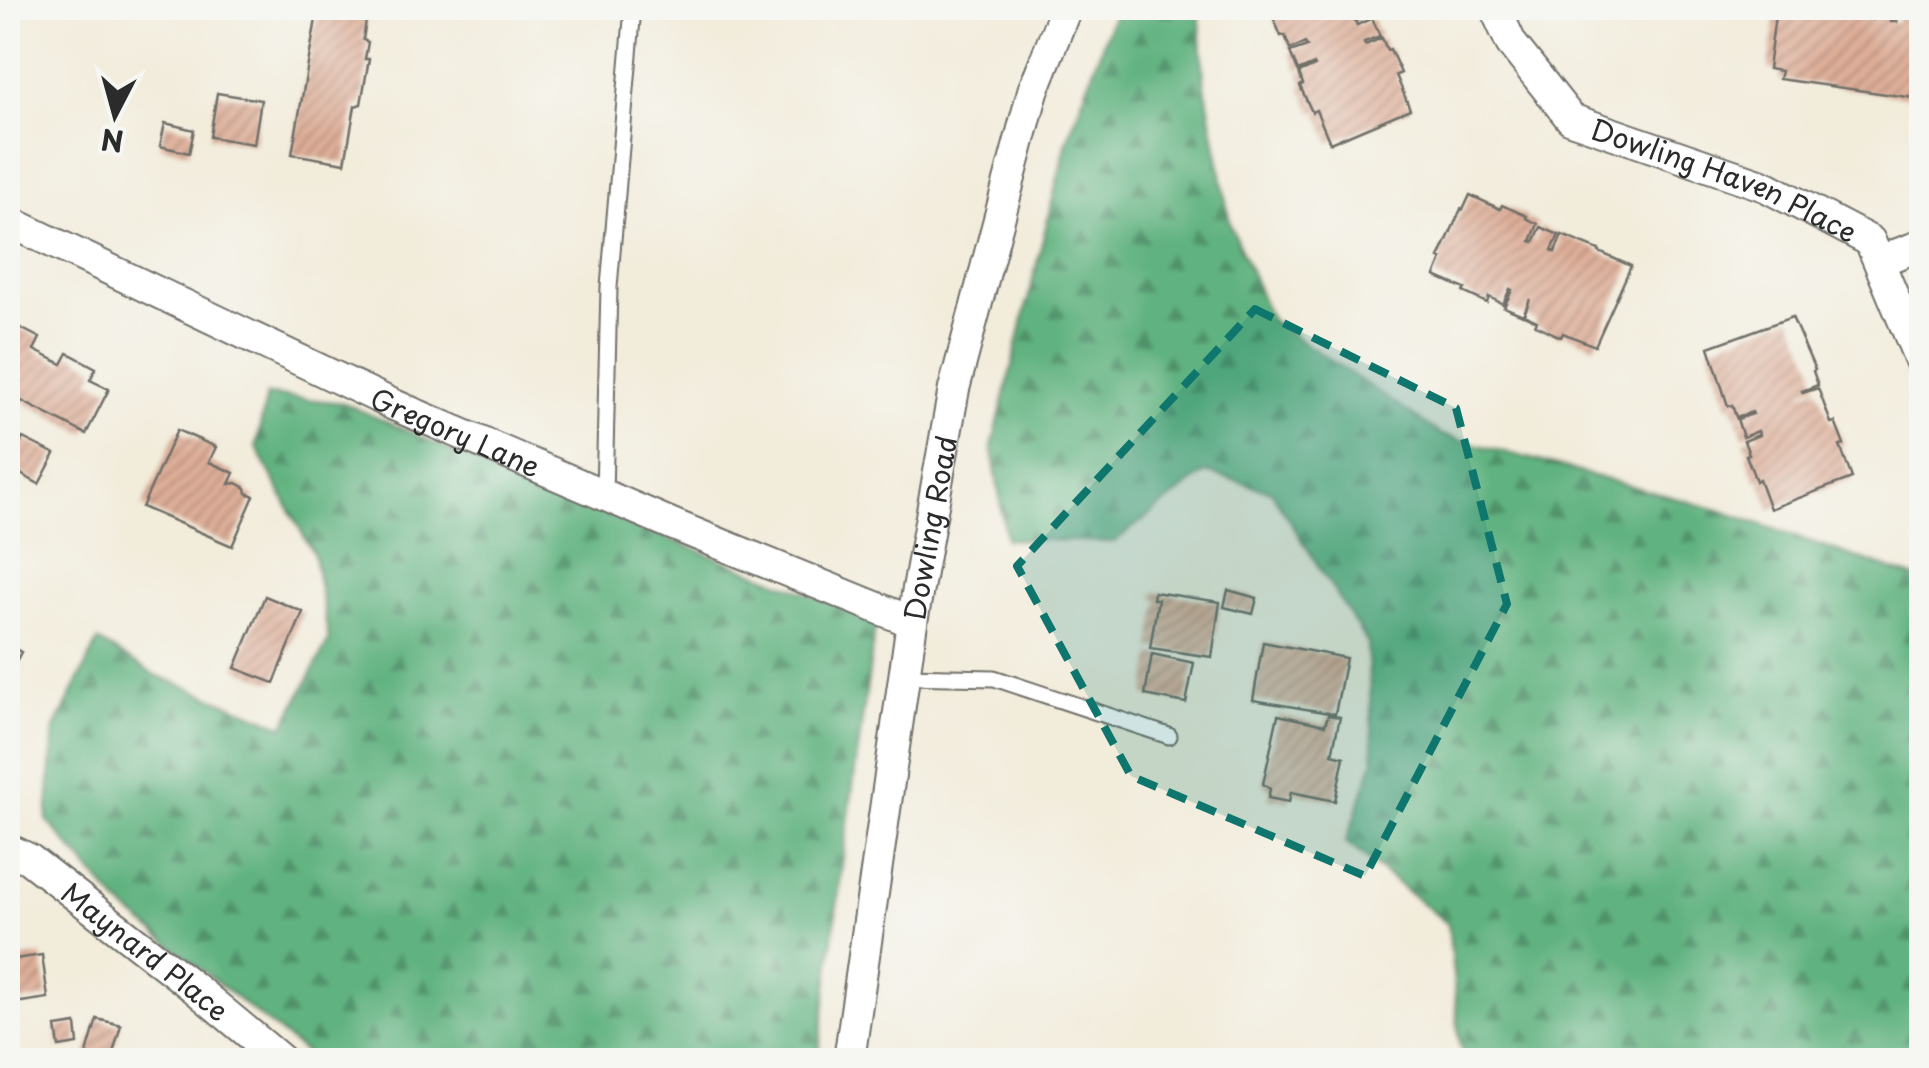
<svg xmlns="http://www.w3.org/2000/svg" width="1929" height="1068" viewBox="0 0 1929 1068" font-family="'Playpen Sans',sans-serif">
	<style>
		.forest { fill: url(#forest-firs); stroke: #466e56; stroke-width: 2.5 }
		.building { fill: url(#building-hatch) }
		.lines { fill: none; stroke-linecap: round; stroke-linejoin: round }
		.service-casing { stroke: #716f69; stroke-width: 19 }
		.minor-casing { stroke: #716f69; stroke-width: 34 }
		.service { stroke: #fff; stroke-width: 15 }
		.minor { stroke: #fff; stroke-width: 30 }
		.marked { fill: #0f766e; fill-opacity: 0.2; stroke: #0f766e; stroke-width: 8; stroke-dasharray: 20 12; stroke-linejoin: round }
		.labels { text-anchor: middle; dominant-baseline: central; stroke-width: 9; stroke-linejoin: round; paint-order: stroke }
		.street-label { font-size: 28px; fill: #2b2b2b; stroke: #f6f6f2 }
	</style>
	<defs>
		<pattern id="forest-firs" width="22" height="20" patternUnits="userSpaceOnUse" patternTransform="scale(2.5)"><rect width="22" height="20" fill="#60b280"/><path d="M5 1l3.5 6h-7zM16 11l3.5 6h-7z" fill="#4f9169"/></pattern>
		<pattern id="building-hatch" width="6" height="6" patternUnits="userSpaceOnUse" patternTransform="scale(2.5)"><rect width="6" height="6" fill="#deae98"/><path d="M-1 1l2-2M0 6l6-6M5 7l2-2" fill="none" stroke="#b48e7c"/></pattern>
	</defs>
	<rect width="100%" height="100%" fill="#f6f6f2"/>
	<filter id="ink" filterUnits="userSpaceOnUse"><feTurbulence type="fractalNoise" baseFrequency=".01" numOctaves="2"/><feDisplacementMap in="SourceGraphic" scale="20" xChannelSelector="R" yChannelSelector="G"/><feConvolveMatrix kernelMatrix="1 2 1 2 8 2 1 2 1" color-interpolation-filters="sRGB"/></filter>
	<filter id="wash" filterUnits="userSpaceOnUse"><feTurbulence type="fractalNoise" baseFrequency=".0048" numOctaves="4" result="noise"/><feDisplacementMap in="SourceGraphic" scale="40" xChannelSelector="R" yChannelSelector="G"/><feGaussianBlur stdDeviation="2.25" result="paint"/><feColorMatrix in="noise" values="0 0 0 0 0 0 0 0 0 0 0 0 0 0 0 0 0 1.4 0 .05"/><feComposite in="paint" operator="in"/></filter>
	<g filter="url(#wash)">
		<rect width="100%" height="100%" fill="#f2ecdb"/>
		<!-- forest -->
		<g class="forest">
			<path d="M1116 8H1199L1204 80 1230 224 1271 320 1442 435 1719 510 1921 580V1060H1465L1460 1044 1448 924 1346 842 1374 761 1367 643 1271 491 1206 472 1114 542 1006 539 992 447 1067 141Z"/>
			<path d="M267 395 344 403 511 477 876 620 843 858 818 1060H314L118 903 47 820 54 730 98 641 153 674 284 726 329 640 314 555 256 446Z"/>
		</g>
		<g id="blocks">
			<!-- building -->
			<g class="building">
				<path d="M318 8H368L363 40 368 42 365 59H369L361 104 355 106 345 163 292 154Z"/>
				<path d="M1274 8H1367L1370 14 1355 21 1357 25 1372 18 1380 36 1364 42 1365 45 1382 38 1387 50 1390 49 1401 73 1396 75 1410 109 1330 143 1316 110 1312 112 1300 86 1303 84 1299 73 1315 66 1314 64 1298 71 1290 52 1307 46 1305 43 1290 49 1285 35 1281 36 1270 10Z"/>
				<path d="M1776 8H1869L1867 19 1873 20 1875 8H1893L1891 22H1897L1899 8H1922V99L1779 79 1781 71 1768 69Z"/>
				<path d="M217 93 261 100 254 144 210 137Z"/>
				<path d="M165 123 194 130 189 153 160 146Z"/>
				<path d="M1470 195 1500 209 1502 205 1527 216 1526 218 1538 224 1531 241 1534 242 1541 227 1559 235 1552 250 1555 252 1562 235 1599 250V252L1631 266 1595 346 1563 333 1561 337 1535 325 1537 321 1524 315 1530 299 1523 315 1504 307 1512 290 1510 289 1503 304 1489 297 1487 303 1463 292 1465 289 1435 276 1442 259 1439 258 1461 209 1463 210Z"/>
				<path d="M1792 317 1815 370 1813 371 1818 385 1802 391 1803 393 1818 388 1831 423 1835 422 1844 445 1840 446 1852 478 1770 509 1759 479 1756 481 1746 455 1749 454 1744 441 1759 435 1758 431 1743 437 1737 419 1753 414 1752 412 1736 417 1732 405 1728 406 1709 347Z"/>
				<path d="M9 322 40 338 34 350 62 364 68 353 96 368 90 380 109 389 86 434 8 394Z"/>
				<path d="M177 430 216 447 209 462 234 473 229 484 237 483 246 488 247 493 254 496 232 546 142 507Z"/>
				<path d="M23 438 55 454 39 484 8 467Z"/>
				<path d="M1228 590 1257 598 1253 614 1224 607Z"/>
				<path d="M1154 592 1220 602 1212 657 1150 648 1158 599H1153Z"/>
				<path d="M265 596 303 612 274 683 235 668Z"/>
				<path d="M1263 642 1346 658 1335 714 1253 700Z"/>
				<path d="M8 645 21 652 8 677Z"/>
				<path d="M1152 654 1194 663 1186 703 1145 695Z"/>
				<path d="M1278 715 1325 725 1328 715 1340 717 1332 754 1344 757 1335 801 1291 792 1289 802 1268 798 1270 789 1263 784Z"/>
				<path d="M42 955 48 998 8 1004V960Z"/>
				<path d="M97 1019 121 1025 113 1053 127 1057 126 1060H85Z"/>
				<path d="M76 1024 78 1044 59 1047 56 1027Z"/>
			</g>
		</g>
	</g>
	<g filter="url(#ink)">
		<use href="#blocks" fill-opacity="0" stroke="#716f69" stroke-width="2.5"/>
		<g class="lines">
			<!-- service casing -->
			<g class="service-casing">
				<g id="service">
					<path d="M604 495 609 287 633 8"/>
					<path d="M905 676 994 678 1169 736"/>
				</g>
			</g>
			<!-- minor casing -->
			<g class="minor-casing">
				<g id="minor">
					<path id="s1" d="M1495 8 1511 43 1571 119 1765 186 1870 241 1922 365"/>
					<path id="s2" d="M8 221 394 405 674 525 912 622"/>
					<path d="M1879 261 1922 245"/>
					<path id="s3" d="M8 849 29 859 192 986 281 1060"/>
					<path id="s4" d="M849 1060 912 622 954 389 1033 91 1066 8"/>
				</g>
			</g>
			<!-- service -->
			<use href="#service" class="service"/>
			<!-- minor -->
			<use href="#minor" class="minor"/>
		</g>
	</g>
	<!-- marked area -->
	<path class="marked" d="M1255 309 1456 408 1507 604 1365 876 1131 776 1017 566Z"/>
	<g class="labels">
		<!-- street labels -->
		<g class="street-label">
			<text stroke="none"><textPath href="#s1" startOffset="300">Dowling Haven Place</textPath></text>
			<text stroke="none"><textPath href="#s2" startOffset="495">Gregory Lane</textPath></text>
			<text stroke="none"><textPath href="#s4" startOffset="538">Dowling Road</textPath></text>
			<text stroke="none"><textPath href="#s3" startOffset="172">Maynard Place</textPath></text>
		</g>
	</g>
	<!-- margin -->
	<rect width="1929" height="1068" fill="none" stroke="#f6f6f2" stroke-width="40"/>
	<!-- north arrow -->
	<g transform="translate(115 115) rotate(186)" stroke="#f6f6f2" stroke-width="8" paint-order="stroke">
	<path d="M0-8L18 38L0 25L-18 38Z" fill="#2b2b2b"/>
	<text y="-15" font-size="28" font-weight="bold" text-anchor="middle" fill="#2b2b2b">N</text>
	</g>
</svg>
